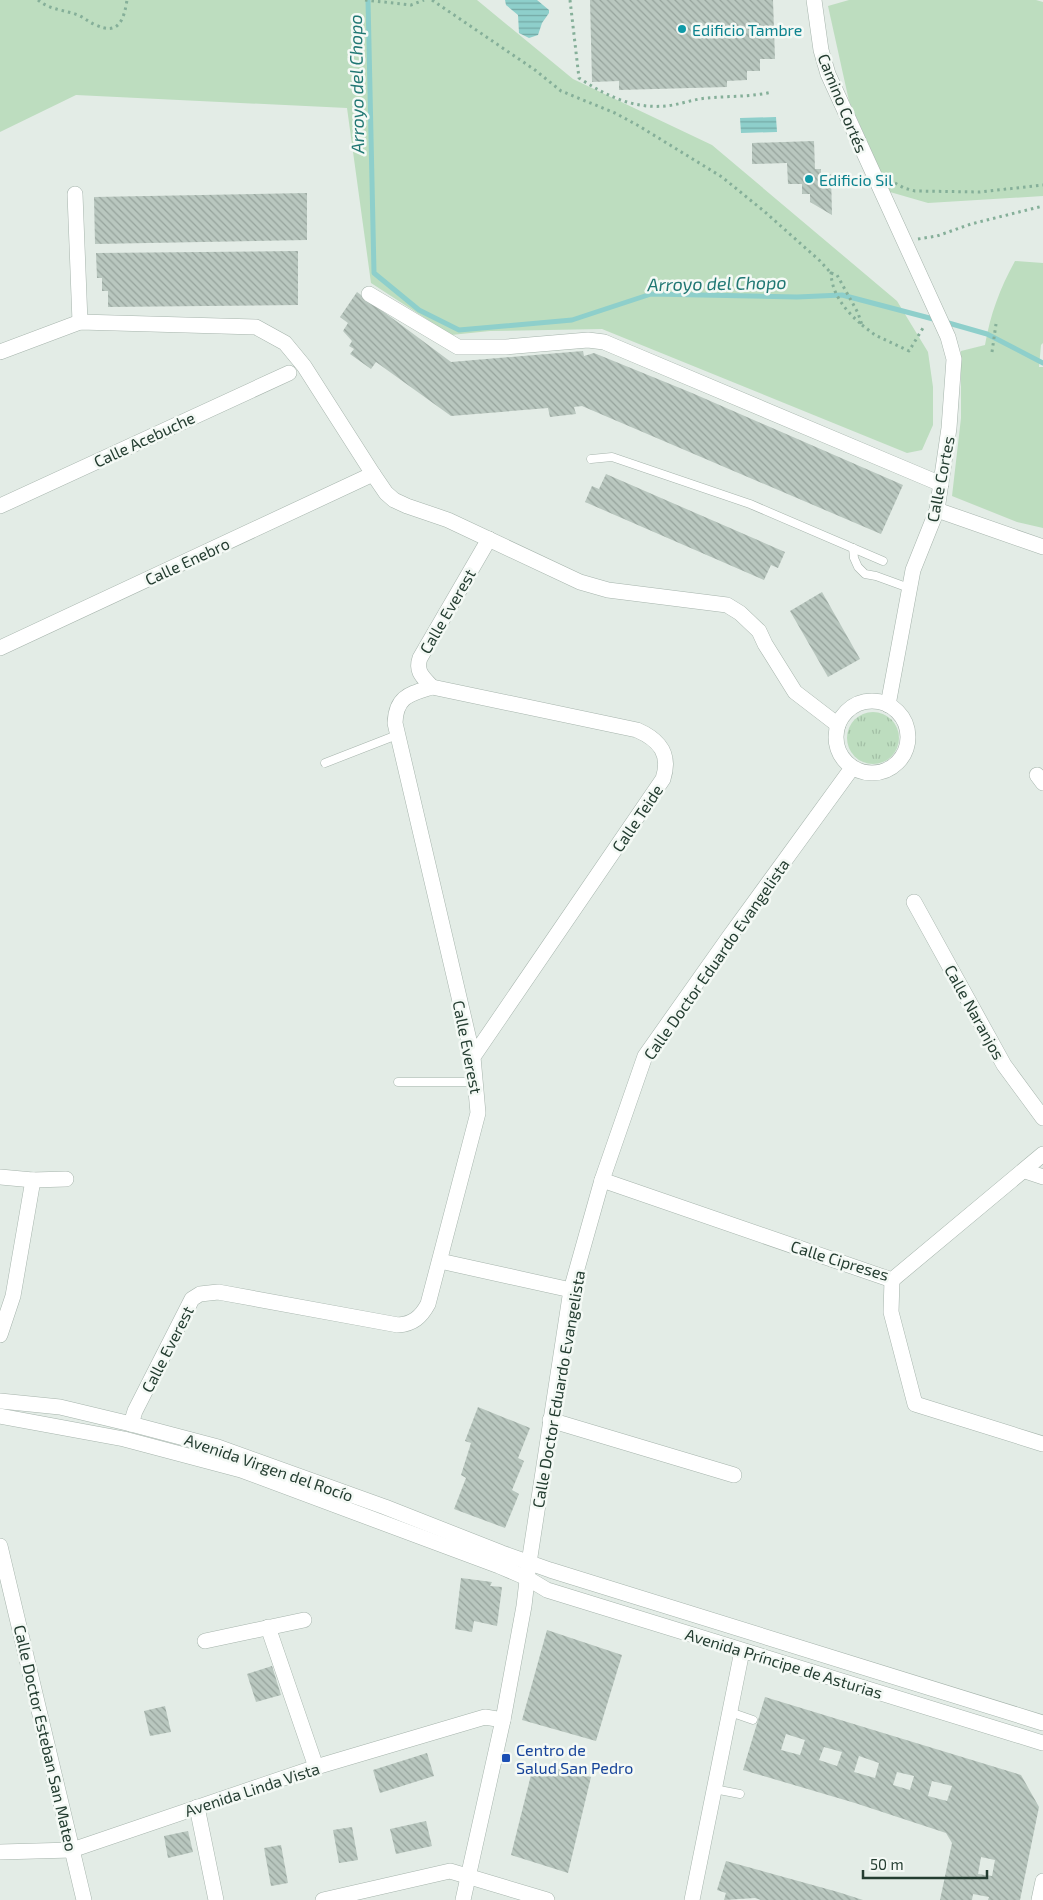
<svg xmlns="http://www.w3.org/2000/svg" width="1043" height="1900" viewBox="0 0 1043 1900" font-family="'Exo 2',sans-serif">
	<style>
		.grass { fill: #bdddbf }
		.park { fill: url(#park-tufts) }
		.water { fill: url(#water-rules) }
		.lines { fill: none; stroke-linecap: round; stroke-linejoin: round }
		.stream { stroke: #8ecfcb; stroke-width: 5 }
		.building { fill: url(#building-back-hatch); fill-rule: evenodd }
		.service-casing { stroke: #a6b4ac; stroke-width: 9 }
		.minor-casing { stroke: #a6b4ac; stroke-width: 16 }
		.tertiary-casing { stroke: #a6b4ac; stroke-width: 16 }
		.path { stroke: #85af99; stroke-width: 3; stroke-dasharray: 2.5 4; stroke-linecap: butt }
		.service { stroke: #fff; stroke-width: 8 }
		.minor { stroke: #fff; stroke-width: 15 }
		.tertiary { stroke: #fff; stroke-width: 15 }
		.culture-dot { fill: #0f9aa8; stroke: #f4f9f5; stroke-width: 2 }
		.transit-dot { fill: #1a4fb4; stroke: #f4f9f5; stroke-width: 2 }
		.labels { text-anchor: middle; dominant-baseline: central; stroke-width: 5; stroke-linejoin: round; paint-order: stroke }
		.culture-label { font-size: 16px; fill: #0d838f; stroke: #f4f9f5; text-anchor: start }
		.street-label { font-size: 16px; fill: #243d31; stroke: #f4f9f5 }
		.transit-label { font-size: 16px; fill: #164399; stroke: #f4f9f5; text-anchor: start }
		.water-label { font-size: 18px; font-style: italic; fill: #207773; stroke: #f4f9f5 }
	</style>
	<defs>
		<pattern id="park-tufts" width="24" height="20" patternUnits="userSpaceOnUse" patternTransform="scale(1.25)"><rect width="24" height="20" fill="#bdddbf"/><path d="M3 7l-1-3M5 7V3M7 7l1-3M15 17l-1-3M17 17v-4M19 17l1-3" fill="none" stroke="#a2bfa5"/></pattern>
		<pattern id="water-rules" width="6" height="5" patternUnits="userSpaceOnUse" patternTransform="scale(1.25)"><rect width="6" height="5" fill="#8ecfcb"/><path d="M0 2.5h6" fill="none" stroke="#74a9a5"/></pattern>
		<pattern id="building-back-hatch" width="6" height="6" patternUnits="userSpaceOnUse" patternTransform="scale(1.25)"><rect width="6" height="6" fill="#b9c7bf"/><path d="M-1 5l2 2M0 0l6 6M5-1l2 2" fill="none" stroke="#96a39c"/></pattern>
	</defs>
	<rect width="100%" height="100%" fill="#e3ece6"/>
	<!-- grass -->
	<g class="grass">
		<path d="M0 0H477L573 79 712 145 897 301 928 352 933 387V425L922 450 907 453 602 329 490 331 451 335 371 283 347 108 76 95 0 132Z"/>
		<path d="M849 0H1036L1043 2V196L928 203 890 192 849 101 828 6Z"/>
		<path d="M1015 261 1043 263V343L1041 345 1039 367H1043V528L1017 522 952 496 961 418V351L985 345C990 315 1000 288 1015 261Z"/>
	</g>
	<!-- park -->
	<circle class="park" cx="873" cy="738" r="26"/>
	<!-- water -->
	<g class="water">
		<path d="M505 0H537L549 10V13L542 23 538 35 529 38 519 33 518 15 506 5Z"/>
		<path d="M776 117 777 132 741 133 740 118Z"/>
	</g>
	<g class="lines">
		<!-- stream -->
		<g class="stream">
			<path d="M368 0 374 273 419 310 459 330 572 320 651 294 797 297 842 295 937 320"/>
			<path d="M945 322 987 334 1043 363"/>
		</g>
	</g>
	<!-- building -->
	<g class="building">
		<path d="M590 0H773L775 59H760V71H747V80L727 81V87L619 90V81L592 82Z"/>
		<path d="M814 141 815 169H821V175L831 174 832 215 810 202V194H802V184H788L787 163 752 164V143Z"/>
		<path d="M307 193V240L95 244 94 197Z"/>
		<path d="M298 251V305L108 307V291H102V278H97L96 253Z"/>
		<path d="M357 292 451 362 583 351 584 356 594 353 692 393 903 485 881 534 582 406 574 407 576 414 550 417 548 408 451 416 376 362 371 369 350 354 354 349 349 346 352 341 343 331 348 323 340 317Z"/>
		<path d="M606 474 785 552 778 568 771 565 764 580 585 502 592 486 599 489Z"/>
		<path d="M822 592 860 659 828 677 790 611Z"/>
		<path d="M478 1407 530 1428 518 1458 524 1461 512 1490 519 1494 505 1528 454 1509 466 1478 461 1475 471 1443 465 1441Z"/>
		<path d="M461 1578 492 1582 490 1586 502 1587 497 1626 474 1621 472 1632 455 1629Z"/>
		<path d="M547 1630 622 1655 596 1741 522 1720Z"/>
		<path d="M272 1666 281 1695 256 1702 247 1674Z"/>
		<path d="M765 1697 1021 1775 1039 1807 1020 1900H988L989 1897 973 1894 972 1900H940L952 1843 946 1833 855 1803 743 1770ZM786 1734 805 1740 800 1755 781 1750ZM824 1747 842 1752 837 1766 819 1760ZM859 1756 879 1763 875 1778 854 1772ZM897 1772 914 1776 910 1790 893 1785ZM932 1781 952 1786 947 1801 928 1796ZM981 1857 995 1860 992 1876 978 1874Z"/>
		<path d="M165 1706 171 1732 150 1736 144 1711Z"/>
		<path d="M427 1753 434 1776 380 1793 373 1770Z"/>
		<path d="M534 1763 591 1777 568 1873 511 1855Z"/>
		<path d="M426 1821 432 1846 396 1854 390 1829Z"/>
		<path d="M352 1827 358 1860 339 1863 333 1830Z"/>
		<path d="M188 1831 193 1852 168 1858 164 1836Z"/>
		<path d="M281 1845 288 1883 271 1886 264 1848Z"/>
		<path d="M726 1861 838 1892 863 1900H761L755 1898 724 1900 726 1893 717 1890Z"/>
	</g>
	<g class="lines">
		<!-- service casing -->
		<g class="service-casing">
			<g id="service">
				<path d="M591 459 612 457 750 504 883 561"/>
				<path d="M853 548 854 558 858 567 865 574 876 576 909 588"/>
				<path d="M325 763 397 735"/>
				<path d="M398 1082H476"/>
				<path d="M730 1712 753 1720"/>
				<path d="M714 1789 740 1794"/>
			</g>
		</g>
		<!-- minor casing -->
		<g class="minor-casing">
			<g id="minor">
				<path d="M814 0 821 50 828 74 948 337 954 359 949 428 937 510 913 570 888 705"/>
				<path d="M75 194 80 322"/>
				<path d="M369 294 458 347H506L588 340 604 342 941 484"/>
				<path d="M0 352 80 322 256 327 285 343 304 366 373 474 386 493 394 500 407 506 448 520 580 582 608 590 727 605 740 613 759 631 765 644 795 692 838 725"/>
				<path d="M0 506 289 373"/>
				<path d="M937 510 1043 547"/>
				<path d="M0 648 373 474"/>
				<path d="M432 687C424 678 415 672 420 658L489 539"/>
				<circle cx="872" cy="737" r="36"/>
				<path d="M1037 775 1043 783"/>
				<path d="M914 902 1004 1065 1043 1118"/>
				<path d="M1025 1171 1043 1177"/>
				<path d="M0 1177 33 1180 66 1179"/>
				<path d="M602 1180 892 1280 1043 1154"/>
				<path d="M440 1261 571 1290"/>
				<path d="M892 1280 891 1312 915 1404 1043 1444"/>
				<path d="M0 1335 13 1296 33 1180"/>
				<path d="M550 1420 734 1475"/>
				<path d="M131 1424 135 1411 192 1299 200 1294 218 1292 398 1325C413 1324 421 1317 428 1304L478 1113 473 1057 395 723C396 696 410 694 432 687L637 730C660 740 671 754 663 779L473 1057"/>
				<path d="M0 1546 84 1900"/>
				<path d="M268 1627 316 1767"/>
				<path d="M205 1641 304 1620"/>
				<path d="M197 1807 216 1900"/>
				<path d="M0 1852 72 1850 316 1767 485 1717 503 1720"/>
				<path d="M323 1900 450 1871 547 1900"/>
				<path d="M463 1900 503 1720 524 1606 529 1563 571 1290 602 1180 645 1056 729 937 852 768"/>
				<path d="M692 1900 742 1651"/>
				<path d="M1039 1900 1043 1881"/>
			</g>
		</g>
		<!-- tertiary casing -->
		<g class="tertiary-casing">
			<g id="tertiary">
				<path d="M0 1401 60 1407 131 1424 218 1447 385 1507 502 1553 550 1570 1043 1723"/>
				<path d="M0 1416 124 1439 241 1470 499 1566 527 1578 547 1590 1043 1743"/>
			</g>
		</g>
		<!-- path -->
		<g class="path">
			<path d="M38 0C50 10 65 10 78 15 85 18 90 23 96 25 119 36 124 19 127 0"/>
			<path d="M365 0 411 5 424 0"/>
			<path d="M432 0 535 70 561 91 615 113 639 126 722 177 765 212 819 260 831 273"/>
			<path d="M570 0 579 78C608 97 637 111 673 105 684 103 695 99 707 98 728 96 751 97 772 92"/>
			<path d="M895 183 904 188 915 191 980 192 1043 185"/>
			<path d="M918 239 937 236 971 224 1043 206"/>
			<path d="M831 273 837 275 858 313 862 325C846 311 832 295 831 273Z"/>
			<path d="M862 325 875 335 909 351 923 328"/>
			<path d="M992 352 996 324"/>
		</g>
		<!-- service -->
		<use href="#service" class="service"/>
		<!-- minor -->
		<use href="#minor" class="minor"/>
		<!-- tertiary -->
		<use href="#tertiary" class="tertiary"/>
	</g>
	<!-- markers -->
	<g class="culture-dot">
		<circle cx="682" cy="29" r="5"/>
		<circle cx="809" cy="179" r="5"/>
	</g>
	<rect class="transit-dot" x="501" y="1753" width="10" height="10" rx="2.5"/>
	<g class="labels">
		<!-- culture labels -->
		<g class="culture-label">
			<text x="692" y="29">Edificio Tambre</text>
			<text x="819" y="179">Edificio Sil</text>
		</g>
		<!-- street labels -->
		<g class="street-label">
			<text transform="translate(843 103) rotate(68)">Camino Cortés</text>
			<text transform="translate(144 439) rotate(-25)">Calle Acebuche</text>
			<text transform="translate(940 479) rotate(-79)">Calle Cortes</text>
			<text transform="translate(187 561) rotate(-25)">Calle Enebro</text>
			<text transform="translate(447 611) rotate(-60)">Calle Everest</text>
			<text transform="translate(637 818) rotate(-56)">Calle Teide</text>
			<text transform="translate(716 959) rotate(-55)">Calle Doctor Eduardo Evangelista</text>
			<text transform="translate(975 1012) rotate(61)">Calle Naranjos</text>
			<text transform="translate(468 1047) rotate(79)">Calle Everest</text>
			<text transform="translate(840 1260) rotate(17)">Calle Cipreses</text>
			<text transform="translate(167 1349) rotate(-63)">Calle Everest</text>
			<text transform="translate(558 1389) rotate(-80)">Calle Doctor Eduardo Evangelista</text>
			<text transform="translate(269 1467) rotate(19)">Avenida Virgen del Rocío</text>
			<text transform="translate(784 1663) rotate(17)">Avenida Príncipe de Asturias</text>
			<text transform="translate(46 1738) rotate(77)">Calle Doctor Esteban San Mateo</text>
			<text transform="translate(252 1789) rotate(-18)">Avenida Linda Vista</text>
		</g>
		<!-- transit labels -->
		<g class="transit-label">
			<text x="516" y="1749">Centro de<tspan x="516" dy="18">Salud San Pedro</tspan></text>
		</g>
		<!-- water labels -->
		<g class="water-label">
			<text transform="translate(356 84) rotate(-91)">Arroyo del Chopo</text>
			<text transform="translate(717 283) rotate(-1)">Arroyo del Chopo</text>
		</g>
	</g>
	<!-- scale -->
	<path d="M863 1870v8h124v-8" fill="none" stroke="#243d31" stroke-width="2.5"/>
	<text x="870" y="1870" font-size="15" fill="#243d31" stroke="#f4f9f5" stroke-width="4" paint-order="stroke">50 m</text>
</svg>
